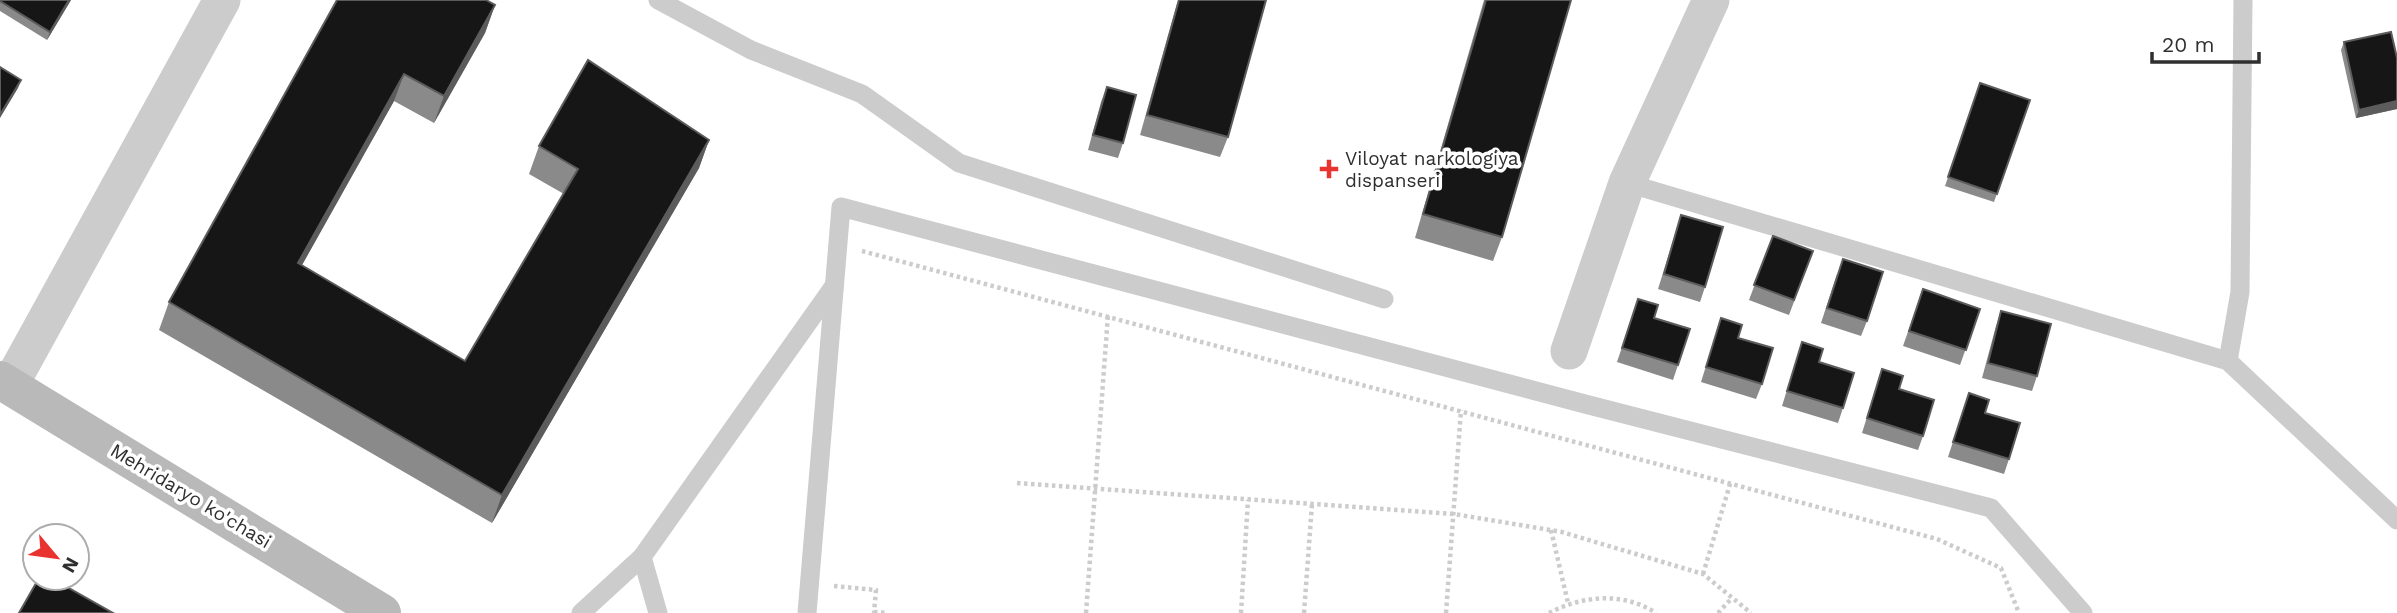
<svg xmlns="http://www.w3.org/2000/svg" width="2397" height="613" viewBox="0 0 2397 613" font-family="'Work Sans',sans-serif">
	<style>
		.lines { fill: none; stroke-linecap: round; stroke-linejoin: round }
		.path { stroke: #ccc; stroke-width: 4.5; stroke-dasharray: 3.5 3.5; stroke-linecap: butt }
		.service { stroke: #ccc; stroke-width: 19 }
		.minor { stroke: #ccc; stroke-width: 37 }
		.secondary { stroke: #b9b9b9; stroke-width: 38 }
		.wall { fill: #8a8a8a }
		.shaded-wall { fill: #5c5c5c }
		.building { fill: #161616; stroke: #5c5c5c; stroke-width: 2 }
		.poi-dot { fill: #e9332e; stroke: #fff; stroke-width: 2.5 }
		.labels { text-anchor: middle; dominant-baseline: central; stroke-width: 7; stroke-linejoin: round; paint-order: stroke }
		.poi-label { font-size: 19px; fill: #2f2f2f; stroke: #fff; text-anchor: start }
		.street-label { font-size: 19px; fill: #2f2f2f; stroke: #fff }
	</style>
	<rect width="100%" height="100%" fill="#fff"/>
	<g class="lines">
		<!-- path -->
		<g class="path">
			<path d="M862 251 1937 539 2001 568 2019 613"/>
			<path d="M1017 483 1454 514 1562 532 1703 574 1751 613"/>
			<path d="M1551 530 1568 603"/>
			<path d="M1703 574 1731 481"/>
			<path d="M834 586 876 590 874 613"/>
			<path d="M874 612 888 613"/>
			<path d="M1086 613 1108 315"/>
			<path d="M1241 613 1248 500"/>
			<path d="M1304 613 1312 504"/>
			<path d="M1446 613 1461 410"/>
			<path d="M1549 613C1582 596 1622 591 1656 613"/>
			<path d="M1718 613 1732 598"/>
		</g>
		<!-- service -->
		<g class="service">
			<path d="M658 0 751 50 862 94 959 163 1384 299"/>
			<path d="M1627 183 2228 361 2397 520"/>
			<path d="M2228 361 2240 292 2243 0"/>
			<path d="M581 613 642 557"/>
			<path d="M658 613 642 557 834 286"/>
			<path d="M807 613 841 207 1585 404 1991 508 2083 613"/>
		</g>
		<!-- minor -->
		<g class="minor">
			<path d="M1569 351 1627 183 1711 0"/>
			<path d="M10 385 222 0"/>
		</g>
		<!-- secondary -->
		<path class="secondary" d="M0 380 382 613"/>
	</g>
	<!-- wall -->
	<g class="wall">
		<path d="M0 0H71L47 40 0 11Z"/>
		<path d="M337 0 495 5 485 33 434 123 394 101 302 265 465 361 564 194 529 174 539 146 709 140 699 168 492 523 159 330 169 302Z"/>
		<path d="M1178 0H1266L1228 137 1220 157 1140 135Z"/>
		<path d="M1484 0H1571L1502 237 1493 261 1415 238Z"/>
		<path d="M2344 42 2397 58V109L2356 118 2341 50Z"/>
		<path d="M1980 83 2030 100 1994 202 1945 186Z"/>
		<path d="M1107 87 1123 143 1118 158 1088 150 1101 102Z"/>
		<path d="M1681 215 1705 287 1700 302 1658 289Z"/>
		<path d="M1773 236 1813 251 1789 315 1749 300Z"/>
		<path d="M1837 274 1867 321 1861 336 1821 323Z"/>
		<path d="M1923 289 1980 309 1960 365 1903 346Z"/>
		<path d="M1638 299 1654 318 1678 365 1673 380 1617 362Z"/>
		<path d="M2001 311 2037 376 2032 391 1982 378 1996 326Z"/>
		<path d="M1721 318 1738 338 1762 384 1756 399 1701 382Z"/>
		<path d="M1802 342 1819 362 1843 408 1838 423 1782 406Z"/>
		<path d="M1882 369 1899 389 1923 436 1918 450 1862 433Z"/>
		<path d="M1969 393 1985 413 2009 459 2004 474 1948 457Z"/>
	</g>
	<!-- shaded-wall -->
	<g class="shaded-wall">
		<path d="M69 0H71L47 40 50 32Z"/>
		<path d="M495 5 485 33 434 123 444 96Z"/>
		<path d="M404 74 394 101 288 290 298 263Z"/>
		<path d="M21 80 18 88 0 118V115Z"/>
		<path d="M2397 101V109L2356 118 2359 110Z"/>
		<path d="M709 140 699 168 492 523 502 495Z"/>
	</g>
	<!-- building -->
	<g class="building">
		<path d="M0 0H69L50 32 0 1Z"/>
		<path d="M337 0H486L495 5 444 96 404 74 298 263 465 361 578 169 539 146 588 60 709 140 502 495 169 302Z"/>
		<path d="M1179 0H1266L1228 137 1147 115Z"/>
		<path d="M1486 0H1571L1502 237 1423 214Z"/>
		<path d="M2391 32 2397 58V101L2359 110 2344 42Z"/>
		<path d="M0 67 21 80 0 115Z"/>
		<path d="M1980 83 2030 100 1997 194 1948 177Z"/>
		<path d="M1107 87 1136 95 1123 143 1093 135Z"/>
		<path d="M1681 215 1723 227 1705 287 1664 274Z"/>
		<path d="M1773 236 1813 251 1794 300 1754 285Z"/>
		<path d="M1843 259 1883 272 1867 321 1827 308Z"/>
		<path d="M1923 289 1980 309 1966 350 1909 331Z"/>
		<path d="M1638 299 1658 305 1654 318 1690 329 1678 365 1622 348Z"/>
		<path d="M2001 311 2051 324 2037 376 1988 363Z"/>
		<path d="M1721 318 1742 325 1738 338 1773 348 1762 384 1706 367Z"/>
		<path d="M1802 342 1823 349 1819 362 1854 373 1843 408 1787 391Z"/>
		<path d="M1882 369 1903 376 1899 389 1934 400 1923 436 1867 418Z"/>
		<path d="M1969 393 1989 400 1985 413 2020 423 2009 459 1953 442Z"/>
		<path d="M39 578H51L113 613H19Z"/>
	</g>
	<!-- markers -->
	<path class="poi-dot" d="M1325.5 158.5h7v7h7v7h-7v7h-7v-7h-7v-7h7z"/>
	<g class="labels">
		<!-- poi labels -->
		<g class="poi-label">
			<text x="1345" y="158">Viloyat narkologiya<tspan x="1345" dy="22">dispanseri</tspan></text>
		</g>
		<!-- street labels -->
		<g class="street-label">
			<text transform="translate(191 496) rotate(31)">Мehridaryo ko'chasi</text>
		</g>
	</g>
	<!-- north arrow -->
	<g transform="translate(56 557) rotate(119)"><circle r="33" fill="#ffffff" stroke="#acacac" stroke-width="2"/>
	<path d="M0-5L12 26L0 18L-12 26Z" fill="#e9332e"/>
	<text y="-10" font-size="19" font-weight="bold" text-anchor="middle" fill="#2f2f2f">N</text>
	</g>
	<!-- scale -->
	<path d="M2152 52v10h107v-10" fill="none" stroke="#2f2f2f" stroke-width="3.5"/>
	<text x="2162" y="52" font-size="21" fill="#2f2f2f" stroke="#ffffff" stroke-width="5" paint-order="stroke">20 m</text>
</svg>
